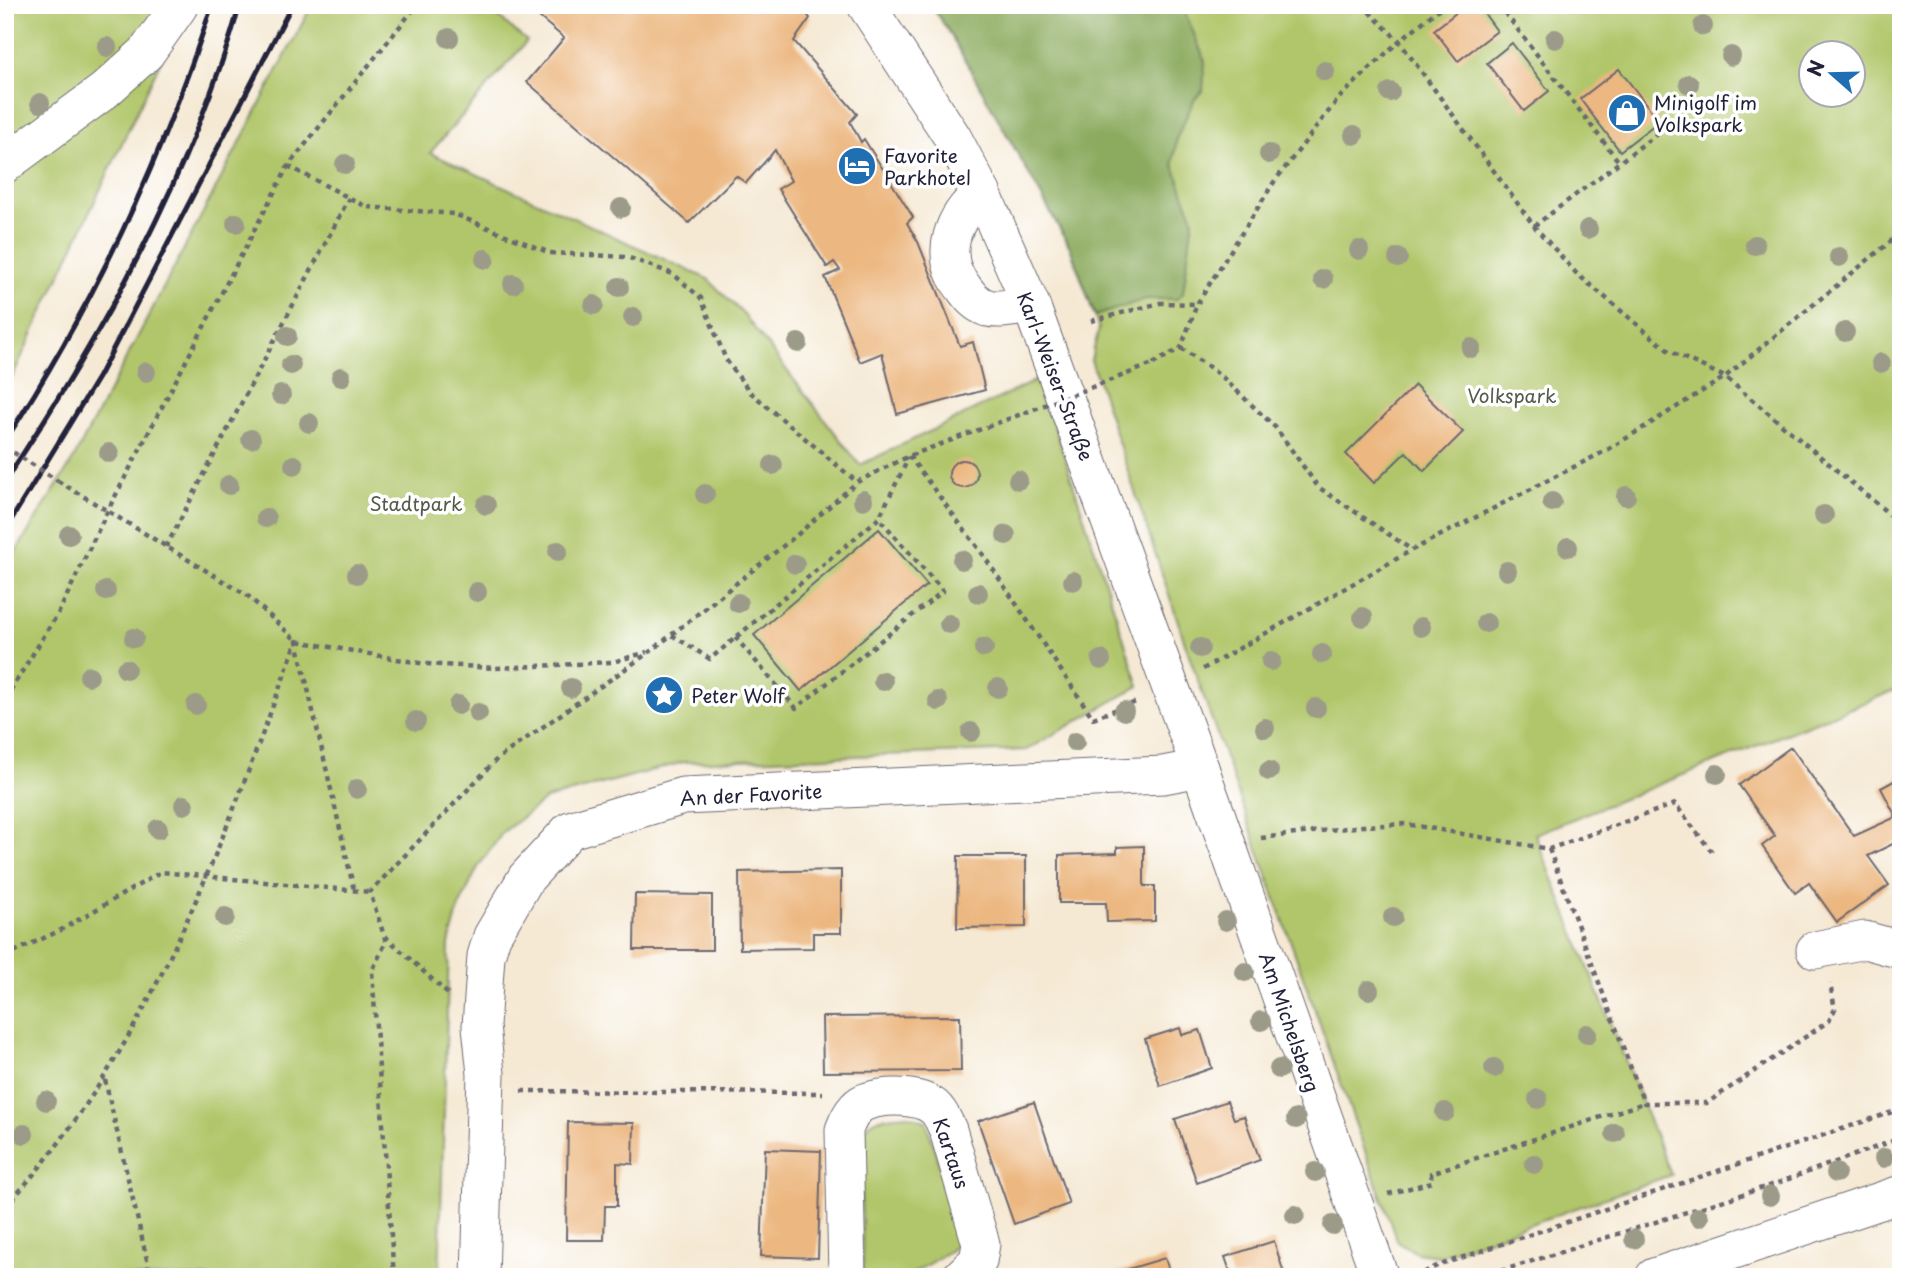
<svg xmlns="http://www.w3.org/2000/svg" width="1906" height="1282" viewBox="0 0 1906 1282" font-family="'Playpen Sans',sans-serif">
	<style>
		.green { fill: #b1c66a; stroke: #6a7452; stroke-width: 2; fill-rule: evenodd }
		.forest { fill: #8cab5e; stroke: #57664c; stroke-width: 2 }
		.building { fill: #ecb780 }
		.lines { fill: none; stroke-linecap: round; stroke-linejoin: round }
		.minor-casing { stroke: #6c6871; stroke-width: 39 }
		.path { stroke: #6c6871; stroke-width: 4.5; stroke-dasharray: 5 5; stroke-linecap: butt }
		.minor { stroke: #fff; stroke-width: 37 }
		.rail { stroke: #22223b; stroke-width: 5 }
		.path-bridge { stroke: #6c6871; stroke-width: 4.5; stroke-dasharray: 5 5; stroke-linecap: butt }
		.tree { fill: #9c9b89 }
		.labels { text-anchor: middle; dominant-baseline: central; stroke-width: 7; stroke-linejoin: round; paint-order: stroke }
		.poi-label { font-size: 19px; fill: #22223b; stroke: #fff; text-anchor: start }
		.street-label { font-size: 19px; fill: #22223b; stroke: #fff }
		.park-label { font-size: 19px; fill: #545b4b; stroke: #fff }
	</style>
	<rect width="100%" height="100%" fill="#fff"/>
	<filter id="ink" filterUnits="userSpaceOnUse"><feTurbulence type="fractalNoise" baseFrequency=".0143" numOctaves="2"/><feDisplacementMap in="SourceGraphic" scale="14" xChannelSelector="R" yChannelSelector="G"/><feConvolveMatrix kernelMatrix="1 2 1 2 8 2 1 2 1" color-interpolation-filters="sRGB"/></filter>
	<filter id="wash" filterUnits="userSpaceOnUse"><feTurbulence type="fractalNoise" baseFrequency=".00686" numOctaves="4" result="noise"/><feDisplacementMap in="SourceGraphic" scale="28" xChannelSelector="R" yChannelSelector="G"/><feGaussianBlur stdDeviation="1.57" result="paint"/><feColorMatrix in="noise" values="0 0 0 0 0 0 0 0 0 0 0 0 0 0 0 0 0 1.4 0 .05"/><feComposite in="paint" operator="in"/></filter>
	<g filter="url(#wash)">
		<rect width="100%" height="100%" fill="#f5e9d4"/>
		<!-- green -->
		<g class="green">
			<path d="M5 5H151L172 37 5 392Z"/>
			<path d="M312 5H484L527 41 430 153 708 279 744 315 860 465 1039 379 1139 686 1026 750 684 762 546 799 503 832 478 867 459 907 449 944 439 1277H5V569L73 460Z"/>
			<path d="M931 5H1901V688L1535 834 1671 1175 1439 1256 1417 1253 1397 1241 1191 661 1091 360 1099 329 1070 247 951 35ZM1812 52H1854V94H1812Z"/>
			<path d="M907 1115 926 1121 961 1239 951 1250 907 1277H863L860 1139C868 1116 885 1117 907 1115Z"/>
		</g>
		<!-- forest -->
		<path class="forest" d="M931 5H1182L1205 61 1203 90 1194 100 1177 137 1173 163 1193 219 1183 293 1177 299H1146L1095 316 1070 247 951 35Z"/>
		<g id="blocks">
			<!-- building -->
			<g class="building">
				<path d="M525 5H798L810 18 794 41 857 114 850 122 861 142 864 139 913 217 907 223 918 242 960 346 973 342 985 390 897 414 882 353 860 362 825 277 840 270 834 262 827 267 778 189 791 181 775 150 746 183 736 176 689 223 527 82 564 38Z"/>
				<path d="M1466 5H1478L1497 31 1458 61 1434 30Z"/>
				<path d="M1512 43 1549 91 1524 111 1487 63Z"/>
				<path d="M1619 69 1659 121 1620 151 1580 99Z"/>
				<path d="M1415 385 1463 432 1424 471 1406 452 1374 483 1346 454Z"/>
				<circle cx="963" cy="474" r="14"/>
				<path d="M879 529 927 585 801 691 754 635Z"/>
				<path d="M1791 747 1854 836 1896 817 1881 788 1901 777V840L1868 856 1889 885 1837 922 1809 883 1795 893 1762 846 1775 836 1739 785Z"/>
				<path d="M1144 846V886H1155V921L1107 922 1106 903H1059V855L1117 853V847Z"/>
				<path d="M958 856H1026V927L957 928Z"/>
				<path d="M841 870V933H813V948L740 949 739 872Z"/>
				<path d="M635 894 712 895V950H634Z"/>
				<path d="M960 1016 961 1071 823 1072 822 1017Z"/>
				<path d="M1180 1028 1182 1035 1200 1030 1212 1068 1160 1086 1145 1039Z"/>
				<path d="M1227 1101 1234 1119 1244 1116 1260 1160 1197 1183 1175 1119Z"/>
				<path d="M1034 1102 1069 1204 1014 1224 978 1121Z"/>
				<path d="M568 1122 634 1123 633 1164 617 1163V1206H605L604 1240H566Z"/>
				<path d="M765 1149 821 1151 818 1258 761 1256Z"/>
				<path d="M1274 1241 1285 1277H1232L1225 1257Z"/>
				<path d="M1165 1258 1171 1277H1105V1276Z"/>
			</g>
		</g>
	</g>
	<g filter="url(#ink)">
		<use href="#blocks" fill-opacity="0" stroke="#6c6871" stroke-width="2"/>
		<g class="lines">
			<!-- minor casing -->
			<g class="minor-casing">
				<g id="minor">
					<path d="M866 5 953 138 982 193 1031 305 1200 768 1380 1277"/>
					<path d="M5 164 104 91 146 53 179 6"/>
					<path d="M982 193C953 216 937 255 963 287 970 297 976 304 987 308 1001 311 1017 307 1031 305"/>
					<path d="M1815 950 1865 940 1901 950"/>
					<path d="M480 1277 486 1074 481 1026 486 956 492 936 526 878 570 830 683 796 1163 775 1200 768"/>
					<path d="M847 1277 844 1130C848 1119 855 1104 868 1101 886 1095 919 1095 934 1107 941 1113 944 1122 948 1130L981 1244 978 1261 961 1277"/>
					<path d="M1654 1277 1901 1194"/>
				</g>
			</g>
			<!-- path -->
			<g class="path">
				<path d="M1362 5 1399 41 1534 226 1576 273 1669 351 1725 377 1901 524"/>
				<path d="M1499 5 1619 162"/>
				<path d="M288 166 367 207 454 214 550 253 627 257 673 274 701 298 726 360 750 392 857 482"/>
				<path d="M1534 226 1661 131"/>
				<path d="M1091 321 1160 303 1197 304"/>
				<path d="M1181 348 1219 374 1276 428 1318 487 1412 550"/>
				<path d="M1153 364 1181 348 1197 304 1274 182 1339 98 1399 41 1444 5"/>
				<path d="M909 456 984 556 1093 718 1139 701"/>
				<path d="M58 481 248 596 297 641 425 664 496 668 613 662 647 652"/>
				<path d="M166 547 349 198"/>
				<path d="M672 635 710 659 879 518 909 457"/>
				<path d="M735 637 796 708 943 591 879 518"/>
				<path d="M1203 669 1412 550 1609 449 1725 377 1901 233"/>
				<path d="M5 699 59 612 107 512 288 166 417 5"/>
				<path d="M1261 838 1363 826 1406 824 1549 849 1675 804 1712 852"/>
				<path d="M1549 849 1644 1103H1707L1829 1021 1835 1009 1830 984"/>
				<path d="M385 936 448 994"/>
				<path d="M5 956 59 931 161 872 370 892"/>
				<path d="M105 1080 151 1277"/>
				<path d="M521 1091 823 1093"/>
				<path d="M1388 1194 1432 1182 1431 1173 1644 1103"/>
				<path d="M5 1207C152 1049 223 839 297 641L354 890"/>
				<path d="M394 1277 372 971 386 942 370 892 497 759 651 651 797 535 857 482 909 456 987 427"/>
				<path d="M1415 1277 1437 1266 1901 1109"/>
				<path d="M1482 1277 1775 1184 1901 1138"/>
			</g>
			<!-- minor -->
			<use href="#minor" class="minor"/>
			<!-- rail -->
			<g class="rail">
				<path d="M5 441C93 306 162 159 212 5"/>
				<path d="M5 481C103 334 190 176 240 5"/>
				<path d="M5 530 99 376 292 5"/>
			</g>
			<!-- path-bridge -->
			<g class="path-bridge">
				<path d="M987 427 1153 364"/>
				<path d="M5 447 58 481"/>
			</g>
		</g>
		<!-- trees -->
		<g class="tree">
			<circle cx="1703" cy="26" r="10"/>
			<circle cx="449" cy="38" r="10"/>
			<circle cx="1555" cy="39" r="10"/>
			<circle cx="107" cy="47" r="10"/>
			<circle cx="1731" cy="56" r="10"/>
			<circle cx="1325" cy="71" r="10"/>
			<circle cx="1689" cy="84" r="10"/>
			<circle cx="1390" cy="92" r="10"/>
			<circle cx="40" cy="103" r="10"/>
			<circle cx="1354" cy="135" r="10"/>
			<circle cx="1269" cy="154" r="10"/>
			<circle cx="345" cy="164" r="10"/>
			<circle cx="621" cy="208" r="10"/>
			<circle cx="236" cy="223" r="10"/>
			<circle cx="1588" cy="229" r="10"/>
			<circle cx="1755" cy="245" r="10"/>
			<circle cx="1359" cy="250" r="10"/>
			<circle cx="1839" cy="257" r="10"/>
			<circle cx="1398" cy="258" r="10"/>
			<circle cx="485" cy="259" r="10"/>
			<circle cx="1323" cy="279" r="10"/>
			<circle cx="513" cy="284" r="10"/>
			<circle cx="619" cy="287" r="10"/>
			<circle cx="594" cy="305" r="10"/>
			<circle cx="633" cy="317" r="10"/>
			<circle cx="1845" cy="332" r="10"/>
			<circle cx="287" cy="336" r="10"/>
			<circle cx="798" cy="343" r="10"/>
			<circle cx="1471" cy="348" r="10"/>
			<circle cx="1881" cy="363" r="10"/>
			<circle cx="291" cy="365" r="10"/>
			<circle cx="146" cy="372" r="10"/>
			<circle cx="341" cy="377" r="10"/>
			<circle cx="281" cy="395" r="10"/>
			<circle cx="309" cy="423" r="10"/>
			<circle cx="251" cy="439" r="10"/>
			<circle cx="109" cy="453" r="10"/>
			<circle cx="294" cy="465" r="10"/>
			<circle cx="773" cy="465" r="10"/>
			<circle cx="1018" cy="480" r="10"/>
			<circle cx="229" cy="485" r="10"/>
			<circle cx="705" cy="494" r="10"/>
			<circle cx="1626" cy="496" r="10"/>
			<circle cx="863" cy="500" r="10"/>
			<circle cx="1552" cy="502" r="10"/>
			<circle cx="486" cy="505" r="10"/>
			<circle cx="1824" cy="515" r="10"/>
			<circle cx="266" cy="518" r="10"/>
			<circle cx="69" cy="535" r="10"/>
			<circle cx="1006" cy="535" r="10"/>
			<circle cx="1568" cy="547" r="10"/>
			<circle cx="558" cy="551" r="10"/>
			<circle cx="962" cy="560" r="10"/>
			<circle cx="795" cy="564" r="10"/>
			<circle cx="1507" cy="571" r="10"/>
			<circle cx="357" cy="574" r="10"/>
			<circle cx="1073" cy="581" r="10"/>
			<circle cx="106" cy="591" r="10"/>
			<circle cx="477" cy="592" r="10"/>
			<circle cx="978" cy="593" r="10"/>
			<circle cx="738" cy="603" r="10"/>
			<circle cx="1363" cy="617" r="10"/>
			<circle cx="1486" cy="623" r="10"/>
			<circle cx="949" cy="624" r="10"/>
			<circle cx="1421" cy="627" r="10"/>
			<circle cx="134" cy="638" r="10"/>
			<circle cx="984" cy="648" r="10"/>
			<circle cx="1200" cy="648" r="10"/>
			<circle cx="1322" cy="654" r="10"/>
			<circle cx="1101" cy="660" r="10"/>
			<circle cx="1271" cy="661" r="10"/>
			<circle cx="126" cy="669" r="10"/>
			<circle cx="89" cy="676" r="10"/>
			<circle cx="883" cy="681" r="10"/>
			<circle cx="571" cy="688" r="10"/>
			<circle cx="998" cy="688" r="10"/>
			<circle cx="938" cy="701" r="10"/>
			<circle cx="196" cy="705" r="10"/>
			<circle cx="458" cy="705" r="10"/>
			<circle cx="1316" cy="708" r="10"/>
			<circle cx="1124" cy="711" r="10"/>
			<circle cx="478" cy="713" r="10"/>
			<circle cx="416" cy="721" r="10"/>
			<circle cx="1265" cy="728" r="10"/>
			<circle cx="971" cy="732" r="10"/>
			<circle cx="1075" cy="742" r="10"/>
			<circle cx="1269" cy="771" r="10"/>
			<circle cx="1717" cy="774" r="10"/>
			<circle cx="357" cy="789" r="10"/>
			<circle cx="184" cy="805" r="10"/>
			<circle cx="158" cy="829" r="10"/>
			<circle cx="225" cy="917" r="10"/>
			<circle cx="1393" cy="917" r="10"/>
			<circle cx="1226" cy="921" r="10"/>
			<circle cx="1245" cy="972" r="10"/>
			<circle cx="1369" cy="990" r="10"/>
			<circle cx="1261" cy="1021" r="10"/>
			<circle cx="1587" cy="1034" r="10"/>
			<circle cx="1494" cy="1068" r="10"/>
			<circle cx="1279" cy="1069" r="10"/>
			<circle cx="1538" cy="1099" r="10"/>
			<circle cx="46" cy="1101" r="10"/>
			<circle cx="1445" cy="1112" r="10"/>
			<circle cx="1296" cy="1119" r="10"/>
			<circle cx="1615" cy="1133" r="10"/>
			<circle cx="24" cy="1134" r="10"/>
			<circle cx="1884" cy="1158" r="10"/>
			<circle cx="1534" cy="1164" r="10"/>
			<circle cx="1315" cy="1172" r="10"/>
			<circle cx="1836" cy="1173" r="10"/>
			<circle cx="1770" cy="1196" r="10"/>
			<circle cx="1295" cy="1215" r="10"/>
			<circle cx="1699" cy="1217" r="10"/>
			<circle cx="1333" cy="1225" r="10"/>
			<circle cx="1634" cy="1239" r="10"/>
		</g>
	</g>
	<!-- icons -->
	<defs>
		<g id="shop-disc" transform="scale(2.0125)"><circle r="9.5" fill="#1f6fb2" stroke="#fff"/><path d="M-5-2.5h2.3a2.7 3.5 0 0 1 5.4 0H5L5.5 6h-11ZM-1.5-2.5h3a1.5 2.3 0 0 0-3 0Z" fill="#fff"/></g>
		<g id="hotel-disc" transform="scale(2.0125)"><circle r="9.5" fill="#1f6fb2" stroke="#fff"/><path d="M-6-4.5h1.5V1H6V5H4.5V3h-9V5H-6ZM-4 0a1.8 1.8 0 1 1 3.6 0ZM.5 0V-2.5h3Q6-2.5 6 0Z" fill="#fff"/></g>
		<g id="sight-disc" transform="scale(2.0125)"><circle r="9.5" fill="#1f6fb2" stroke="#fff"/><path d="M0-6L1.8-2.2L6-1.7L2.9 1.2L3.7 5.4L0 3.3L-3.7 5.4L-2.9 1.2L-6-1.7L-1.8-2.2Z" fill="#fff"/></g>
	</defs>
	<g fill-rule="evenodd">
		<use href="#shop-disc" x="1627" y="113"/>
		<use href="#hotel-disc" x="857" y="166"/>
		<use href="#sight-disc" x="664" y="695"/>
	</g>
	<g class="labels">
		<!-- poi labels -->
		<g class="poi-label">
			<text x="1654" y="102">Minigolf im<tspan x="1654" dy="22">Volkspark</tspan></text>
			<text x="884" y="155">Favorite<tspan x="884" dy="22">Parkhotel</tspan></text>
			<text x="691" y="695">Peter Wolf</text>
		</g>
		<!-- street labels -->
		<g class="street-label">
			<text transform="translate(1056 376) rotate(69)">Karl-Weiser-Straße</text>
			<text transform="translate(751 794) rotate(-3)">An der Favorite</text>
			<text transform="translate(1290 1022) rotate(71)">Am Michelsberg</text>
			<text transform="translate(952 1153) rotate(71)">Kartaus</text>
		</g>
		<!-- park labels -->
		<g class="park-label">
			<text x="1512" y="395">Volkspark</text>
			<text x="416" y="503">Stadtpark</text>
		</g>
	</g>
	<!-- margin -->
	<rect width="1906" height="1282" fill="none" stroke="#fff" stroke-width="28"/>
	<!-- north arrow -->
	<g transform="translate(1832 74) rotate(290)"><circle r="33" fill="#ffffff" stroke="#a7a7b1" stroke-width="2"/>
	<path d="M0-5L12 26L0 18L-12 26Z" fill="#1f6fb2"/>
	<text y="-10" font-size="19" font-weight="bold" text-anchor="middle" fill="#22223b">N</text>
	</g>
</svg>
